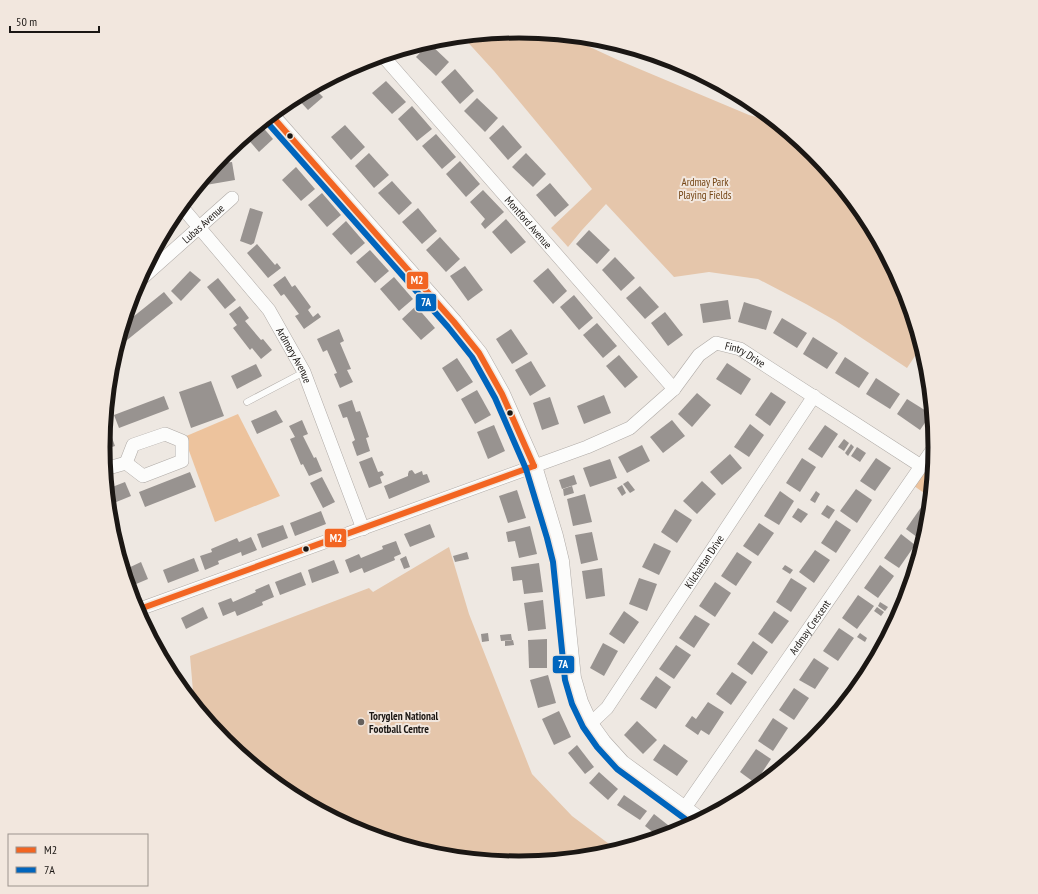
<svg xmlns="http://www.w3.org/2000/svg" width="1038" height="894" viewBox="0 0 1038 894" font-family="'PT Sans Narrow',sans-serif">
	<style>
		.green { fill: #e5c6ab }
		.forest { fill: #edc39d }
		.building { fill: #989390 }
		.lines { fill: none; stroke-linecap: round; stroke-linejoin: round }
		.service-casing { stroke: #afaaa6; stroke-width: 7 }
		.minor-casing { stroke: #afaaa6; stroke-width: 14 }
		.tertiary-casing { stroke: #afaaa6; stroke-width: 17 }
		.service { stroke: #fcfcfb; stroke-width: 6 }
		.minor { stroke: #fcfcfb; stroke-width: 13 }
		.tertiary { stroke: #fcfcfb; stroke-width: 16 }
		.bus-1-casing { stroke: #f2e7de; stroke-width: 9 }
		.bus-2-casing { stroke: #f2e7de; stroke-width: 9 }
		.bus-1 { stroke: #f26522; stroke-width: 6 }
		.bus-2 { stroke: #0065bd; stroke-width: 6 }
		.bus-dot { fill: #1b1714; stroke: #f2e7de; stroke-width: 1.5 }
		.poi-dot { fill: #65605c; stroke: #f2e7de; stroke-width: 1.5 }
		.labels { text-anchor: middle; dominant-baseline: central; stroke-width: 4; stroke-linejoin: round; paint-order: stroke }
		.park-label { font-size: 11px; fill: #744515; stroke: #f2e7de }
		.street-label { font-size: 11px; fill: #1b1714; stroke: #f2e7de }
		.poi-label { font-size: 11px; font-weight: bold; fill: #1b1714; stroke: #f2e7de; text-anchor: start }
		.rim { fill: none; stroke: #1b1714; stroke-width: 5 }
		.line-badge { stroke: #f2e7de; stroke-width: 1.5 }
		.badge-label { font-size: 11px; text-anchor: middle; font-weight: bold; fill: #fff }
	</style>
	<rect width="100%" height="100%" fill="#eee8e2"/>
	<!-- green -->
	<g class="green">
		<path d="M519 31 566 36 618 60 749 115 777 123 813 153 865 216 903 288 921 347 907 368 836 321 806 304 758 279 709 272 674 277 606 204 582 230 568 247 551 228 592 189 494 71 463 37Z"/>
		<path d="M449 547 469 614 532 774 572 816 617 850 600 855 519 863 438 855 360 831 288 793 225 741 194 703 190 656 369 588 373 592Z"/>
	</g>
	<!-- forest -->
	<g class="forest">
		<path d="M238 414 280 496 215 522 184 437Z"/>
		<path d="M934 456 930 497 914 486Z"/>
	</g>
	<!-- building -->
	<g class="building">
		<path d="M429 43 449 62 436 76 416 57Z"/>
		<path d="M455 69 474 91 460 104 441 82Z"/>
		<path d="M386 81 406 102 392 114 372 93Z"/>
		<path d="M313 87 323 97 308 110 296 97Z"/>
		<path d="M477 98 498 118 485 132 464 111Z"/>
		<path d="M412 106 432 129 417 141 398 119Z"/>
		<path d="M260 124 273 139 259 152 245 136Z"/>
		<path d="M345 125 365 147 351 160 331 137Z"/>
		<path d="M503 125 522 147 508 160 489 138Z"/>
		<path d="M436 134 456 157 442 169 422 146Z"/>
		<path d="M369 153 389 175 374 188 355 166Z"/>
		<path d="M526 153 546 174 533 187 512 167Z"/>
		<path d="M460 161 480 184 466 197 446 174Z"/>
		<path d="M232 162 235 180 200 186V183L211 169 223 167V163Z"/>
		<path d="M296 167 315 189 301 201 282 180Z"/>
		<path d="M392 181 412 203 399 215 378 193Z"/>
		<path d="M550 183 569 205 555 217 536 195Z"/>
		<path d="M483 190 504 212 485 229 481 224 485 219 470 202Z"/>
		<path d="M322 193 341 215 327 227 308 205Z"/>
		<path d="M250 208 263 212 254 243 251 245 240 241Z"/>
		<path d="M418 208 437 231 422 244 402 222Z"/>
		<path d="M506 219 526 242 511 254 492 232Z"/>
		<path d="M346 221 365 243 351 255 332 234Z"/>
		<path d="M589 230 610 250 597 264 576 244Z"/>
		<path d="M440 237 460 259 446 272 426 250Z"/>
		<path d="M257 244 275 265 277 263 281 268 268 278 247 253Z"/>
		<path d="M370 250 389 271 375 283 356 262Z"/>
		<path d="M615 257 635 278 621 291 602 270Z"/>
		<path d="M465 266 483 290 468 301 450 276Z"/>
		<path d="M548 268 567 291 553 304 533 281Z"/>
		<path d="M190 271 201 280 181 301 171 291Z"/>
		<path d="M285 276 292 287 295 285 311 307 308 310 313 317 318 313 321 317 304 329 295 316 299 314 284 294 281 296 273 285Z"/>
		<path d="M394 277 413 299 399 311 380 289Z"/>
		<path d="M218 278 236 300 225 309 207 287Z"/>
		<path d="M640 286 659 307 645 319 626 298Z"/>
		<path d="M164 292 173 303 116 349 123 325Z"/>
		<path d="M574 295 593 318 579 330 560 307Z"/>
		<path d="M728 300 731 319 703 323 700 304Z"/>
		<path d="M744 302 772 311 766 330 738 322Z"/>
		<path d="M240 306 249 318 245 321 261 340 263 339 272 350 261 359 252 348 250 350 233 328 237 325 229 314Z"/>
		<path d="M416 306 435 328 421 340 402 319Z"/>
		<path d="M665 312 683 335 668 346 651 323Z"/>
		<path d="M782 318 807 333 797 348 773 333Z"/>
		<path d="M597 323 617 346 603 358 583 335Z"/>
		<path d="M339 329 344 341 340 343 351 369 347 370 353 382 340 388 334 374 337 373 327 350 323 352 317 339Z"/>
		<path d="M511 329 528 354 512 364 496 339Z"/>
		<path d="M813 337 838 353 827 369 803 354Z"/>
		<path d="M619 355 638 377 625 388 606 366Z"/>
		<path d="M845 357 869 373 859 388 835 373Z"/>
		<path d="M457 358 473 382 457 392 442 368Z"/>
		<path d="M531 361 546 386 530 396 515 370Z"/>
		<path d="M727 363 751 379 741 395 716 379Z"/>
		<path d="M256 364 262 376 237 389 231 376Z"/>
		<path d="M876 378 900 394 890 409 866 394Z"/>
		<path d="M211 381 224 416 191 428 179 392Z"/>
		<path d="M477 390 491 415 475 424 461 399Z"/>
		<path d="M771 392 786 402 770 426 755 415Z"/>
		<path d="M697 393 711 405 692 427 678 414Z"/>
		<path d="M604 395 611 413 584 424 577 406Z"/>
		<path d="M164 396 169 409 119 428 114 415Z"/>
		<path d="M550 397 559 424 542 430 533 403Z"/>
		<path d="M907 399 931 414 920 430 897 414Z"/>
		<path d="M352 400 356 412 360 411 369 437 366 438 370 451 357 456 352 442 355 440 347 417 343 418 338 405Z"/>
		<path d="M276 410 283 422 257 434 251 421Z"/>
		<path d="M302 420 308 434 303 436 314 458 316 457 322 471 309 476 303 464 301 465 290 439 295 437 289 426Z"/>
		<path d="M672 420 685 436 663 453 650 437Z"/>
		<path d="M750 424 764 435 749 457 734 447Z"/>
		<path d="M494 425 505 451 488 459 477 432Z"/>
		<path d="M825 425 838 434 822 458 808 449Z"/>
		<path d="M110 432 115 446 103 450 104 434Z"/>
		<path d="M844 439 849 443 844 451 838 447Z"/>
		<path d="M851 444 854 447 848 456 845 453Z"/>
		<path d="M642 445 650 461 627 473 618 457Z"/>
		<path d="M857 447 866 453 860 462 851 456Z"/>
		<path d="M730 454 742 468 722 485 710 472Z"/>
		<path d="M372 457 378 472 382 471 384 475 380 477 382 483 369 488 359 462Z"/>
		<path d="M802 458 816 467 800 492 786 483Z"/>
		<path d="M876 458 891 468 875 491 860 481Z"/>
		<path d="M610 459 617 478 590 487 583 468Z"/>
		<path d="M412 470 415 474 422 471 423 475 427 474 430 482 389 499 384 486 408 476V474L409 471Z"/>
		<path d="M190 472 196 487 145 507 139 492Z"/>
		<path d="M574 475 577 484 562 489 559 480Z"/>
		<path d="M322 477 335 502 323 508 310 483Z"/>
		<path d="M628 481 635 490 630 493 623 484Z"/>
		<path d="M702 481 716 494 697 514 683 501Z"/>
		<path d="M125 482 131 496 109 505 107 489Z"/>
		<path d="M622 485 626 493 622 496 617 488Z"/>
		<path d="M572 486 574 493 564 496 563 489Z"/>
		<path d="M856 489 872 500 857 523 840 511Z"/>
		<path d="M517 490 526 518 508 523 499 496Z"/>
		<path d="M780 491 794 501 779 525 764 516Z"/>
		<path d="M816 491 820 494 815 503 810 500Z"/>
		<path d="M585 494 592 522 573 526 567 499Z"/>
		<path d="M827 505 835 510 829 519 821 514Z"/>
		<path d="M922 506 929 511 927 528 925 534 921 540 906 529Z"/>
		<path d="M798 508 808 514 801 523 792 517Z"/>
		<path d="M675 509 692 520 677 543 661 532Z"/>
		<path d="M321 511 326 524 295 536 290 523Z"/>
		<path d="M836 520 851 530 836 553 821 543Z"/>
		<path d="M759 523 774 533 758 556 743 546Z"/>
		<path d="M430 524 435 537 410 547 404 534Z"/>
		<path d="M283 525 288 538 262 548 257 534Z"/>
		<path d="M530 526 537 554 519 558 515 541 508 542 506 532Z"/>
		<path d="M592 532 598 560 581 564 575 535Z"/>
		<path d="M901 534 915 545 899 568 884 558Z"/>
		<path d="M251 537 257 550 242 556 241 552 218 561 219 564 205 570 200 556 212 552 211 549 237 538 239 542Z"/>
		<path d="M396 541 401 554 394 557 395 560 364 573 362 568 350 573 345 560 359 554 361 558 383 549 382 546Z"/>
		<path d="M654 543 671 551 659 575 642 567Z"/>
		<path d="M815 550 830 560 814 583 799 572Z"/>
		<path d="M467 552 469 559 455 562 453 556Z"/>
		<path d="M737 552 752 562 736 586 721 576Z"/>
		<path d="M406 556 410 567 404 569 400 559Z"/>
		<path d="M194 558 199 571 168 583 163 570Z"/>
		<path d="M334 560 339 573 312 583 308 570Z"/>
		<path d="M141 562 148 579 129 587 124 570Z"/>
		<path d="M539 563 543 592 524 594 522 580 513 581 511 567Z"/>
		<path d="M785 565 793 570 790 574 782 569Z"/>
		<path d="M880 565 894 576 878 598 864 588Z"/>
		<path d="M602 568 605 596 586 599 582 571Z"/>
		<path d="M301 572 306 585 280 595 275 582Z"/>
		<path d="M639 578 657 584 647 611 629 604Z"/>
		<path d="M791 578 807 588 791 612 776 602Z"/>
		<path d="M715 582 731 593 715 617 699 606Z"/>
		<path d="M269 584 274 597 262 602 263 605 237 616 235 611 223 616 218 603 231 598 233 602 256 592 255 590Z"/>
		<path d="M858 595 874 606 857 629 842 618Z"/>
		<path d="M543 600 546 629 528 631 524 603Z"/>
		<path d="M880 602 888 607 885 611 878 606Z"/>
		<path d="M203 607 208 618 186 629 181 618Z"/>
		<path d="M877 607 884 612 881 616 874 611Z"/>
		<path d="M624 611 639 622 624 644 609 634Z"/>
		<path d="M774 611 789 621 772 644 758 634Z"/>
		<path d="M695 615 710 624 694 648 679 638Z"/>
		<path d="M839 628 854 638 838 661 823 651Z"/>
		<path d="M488 633 489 641 482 642 481 634Z"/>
		<path d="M860 633 867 638 865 642 857 637Z"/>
		<path d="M511 634 512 640 501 641 500 635Z"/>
		<path d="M547 639V668H529L528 640Z"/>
		<path d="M513 640 514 645 505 646V641Z"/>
		<path d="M753 641 768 652 752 675 737 664Z"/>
		<path d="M603 643 618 651 604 676 590 668Z"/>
		<path d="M676 645 691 655 674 679 659 669Z"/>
		<path d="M814 658 829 668 815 689 799 680Z"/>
		<path d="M732 672 747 682 731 705 716 694Z"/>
		<path d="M548 675 556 703 538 708 530 680Z"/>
		<path d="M656 676 671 687 656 709 640 699Z"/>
		<path d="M794 688 809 698 794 720 779 710Z"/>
		<path d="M708 702 724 712 709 735 701 730 698 735 685 726 692 716 696 719Z"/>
		<path d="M559 711 571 737 554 745 542 719Z"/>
		<path d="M773 718 788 728 773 751 758 741Z"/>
		<path d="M637 721 657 740 643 754 624 735Z"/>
		<path d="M664 744 688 761 677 776 653 760Z"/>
		<path d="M577 745 594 767 585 774 568 753Z"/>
		<path d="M756 749 771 759 755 783 740 772Z"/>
		<path d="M599 772 618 789 608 800 589 783Z"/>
		<path d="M732 794 739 799 723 808Z"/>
		<path d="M624 795 647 811 640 820 617 805Z"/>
		<path d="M654 814 673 829 669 834 659 837 645 826Z"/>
	</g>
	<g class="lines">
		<!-- service casing -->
		<g class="service-casing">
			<path id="service" d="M247 402 304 372"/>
		</g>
		<!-- minor casing -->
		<g class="minor-casing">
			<g id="minor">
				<path id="s1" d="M383 56 674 389"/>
				<path id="s2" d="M181 206 269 310 304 372 363 529"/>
				<path id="s3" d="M139 281 232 198"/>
				<path d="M165 434 182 441V461L143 476 126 463 133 445Z"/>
				<path d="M105 469 126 463"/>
				<path id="s4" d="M137 610 587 447 630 428 674 389 699 355 716 343 740 349 921 466"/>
				<path id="s5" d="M590 724 607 708 814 396"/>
				<path id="s6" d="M684 809 935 446"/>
			</g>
		</g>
		<!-- tertiary casing -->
		<g class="tertiary-casing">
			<path id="tertiary" d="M271 115 454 322 479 353 502 394 534 466 555 536 561 561 573 678 580 702 590 724 603 742 622 763 700 820"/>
		</g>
		<!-- service -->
		<use href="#service" class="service"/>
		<!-- minor -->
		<use href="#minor" class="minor"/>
		<!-- tertiary -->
		<use href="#tertiary" class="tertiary"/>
		<!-- bus-1 casing -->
		<g class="bus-1-casing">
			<g id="bus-1">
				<path d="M271 115 454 322 479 353 502 394 534 466"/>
				<path d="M137 610 534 466"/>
			</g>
		</g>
		<!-- bus-2 casing -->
		<g class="bus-2-casing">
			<path id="bus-2" d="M265 120 448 327 472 357 495 398 526 469 547 538 553 562 565 680 572 704 583 727 597 747 617 769 692 824"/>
		</g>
		<!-- bus-1 -->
		<use href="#bus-1" class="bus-1"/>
		<!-- bus-2 -->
		<use href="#bus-2" class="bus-2"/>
	</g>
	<!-- markers -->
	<g class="bus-dot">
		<circle cx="290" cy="136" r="3.5"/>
		<circle cx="510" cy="413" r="3.5"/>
		<circle cx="306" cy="549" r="3.5"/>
	</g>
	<circle class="poi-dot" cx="361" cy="722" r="4"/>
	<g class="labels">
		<!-- park labels -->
		<g class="park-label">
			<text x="705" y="182">Ardmay Park<tspan x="705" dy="13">Playing Fields</tspan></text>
		</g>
		<!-- street labels -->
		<g class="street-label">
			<text stroke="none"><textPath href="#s1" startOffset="221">Montford Avenue</textPath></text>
			<text stroke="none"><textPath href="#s3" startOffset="86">Lubas Avenue</textPath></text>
			<text stroke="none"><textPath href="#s2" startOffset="188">Ardmory Avenue</textPath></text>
			<text stroke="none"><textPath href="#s4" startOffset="679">Fintry Drive</textPath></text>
			<text stroke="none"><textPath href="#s5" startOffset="199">Kilchattan Drive</textPath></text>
			<text stroke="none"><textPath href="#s6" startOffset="221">Ardmay Crescent</textPath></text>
		</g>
		<!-- poi labels -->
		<g class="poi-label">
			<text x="369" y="716">Toryglen National<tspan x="369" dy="13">Football Centre</tspan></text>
		</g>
	</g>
	<!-- crop -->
	<path d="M0 0H1038V894H0ZM110 447a409 409 0 1 1 818 0a409 409 0 1 1-818 0Z" fill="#f2e7de" fill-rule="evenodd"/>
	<path class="rim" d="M110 447a409 409 0 1 1 818 0a409 409 0 1 1-818 0Z"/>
	<g class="line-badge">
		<rect x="406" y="271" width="23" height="19" rx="4" fill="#f26522"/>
		<rect x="415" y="293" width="22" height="19" rx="4" fill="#0065bd"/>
		<rect x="324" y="528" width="23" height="20" rx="4" fill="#f26522"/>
		<rect x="552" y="655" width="23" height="19" rx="4" fill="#0065bd"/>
	</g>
	<g class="badge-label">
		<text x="417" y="284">M2</text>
		<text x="426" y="306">7A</text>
		<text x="336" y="542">M2</text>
		<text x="563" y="668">7A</text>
	</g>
	<!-- legend -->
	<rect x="8" y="834" width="140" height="52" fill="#f2e7de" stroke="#9c948d"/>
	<rect x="16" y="847" width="20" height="6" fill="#f26522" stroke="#9c948d"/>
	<text x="44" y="854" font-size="12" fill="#1b1714">M2</text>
	<rect x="16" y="867" width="20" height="6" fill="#0065bd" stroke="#9c948d"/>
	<text x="44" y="874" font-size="12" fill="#1b1714">7A</text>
	<!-- scale -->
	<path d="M10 26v6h89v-6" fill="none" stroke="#1b1714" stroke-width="2"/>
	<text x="16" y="26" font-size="12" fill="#1b1714" stroke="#f2e7de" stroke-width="3" paint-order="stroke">50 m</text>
</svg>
